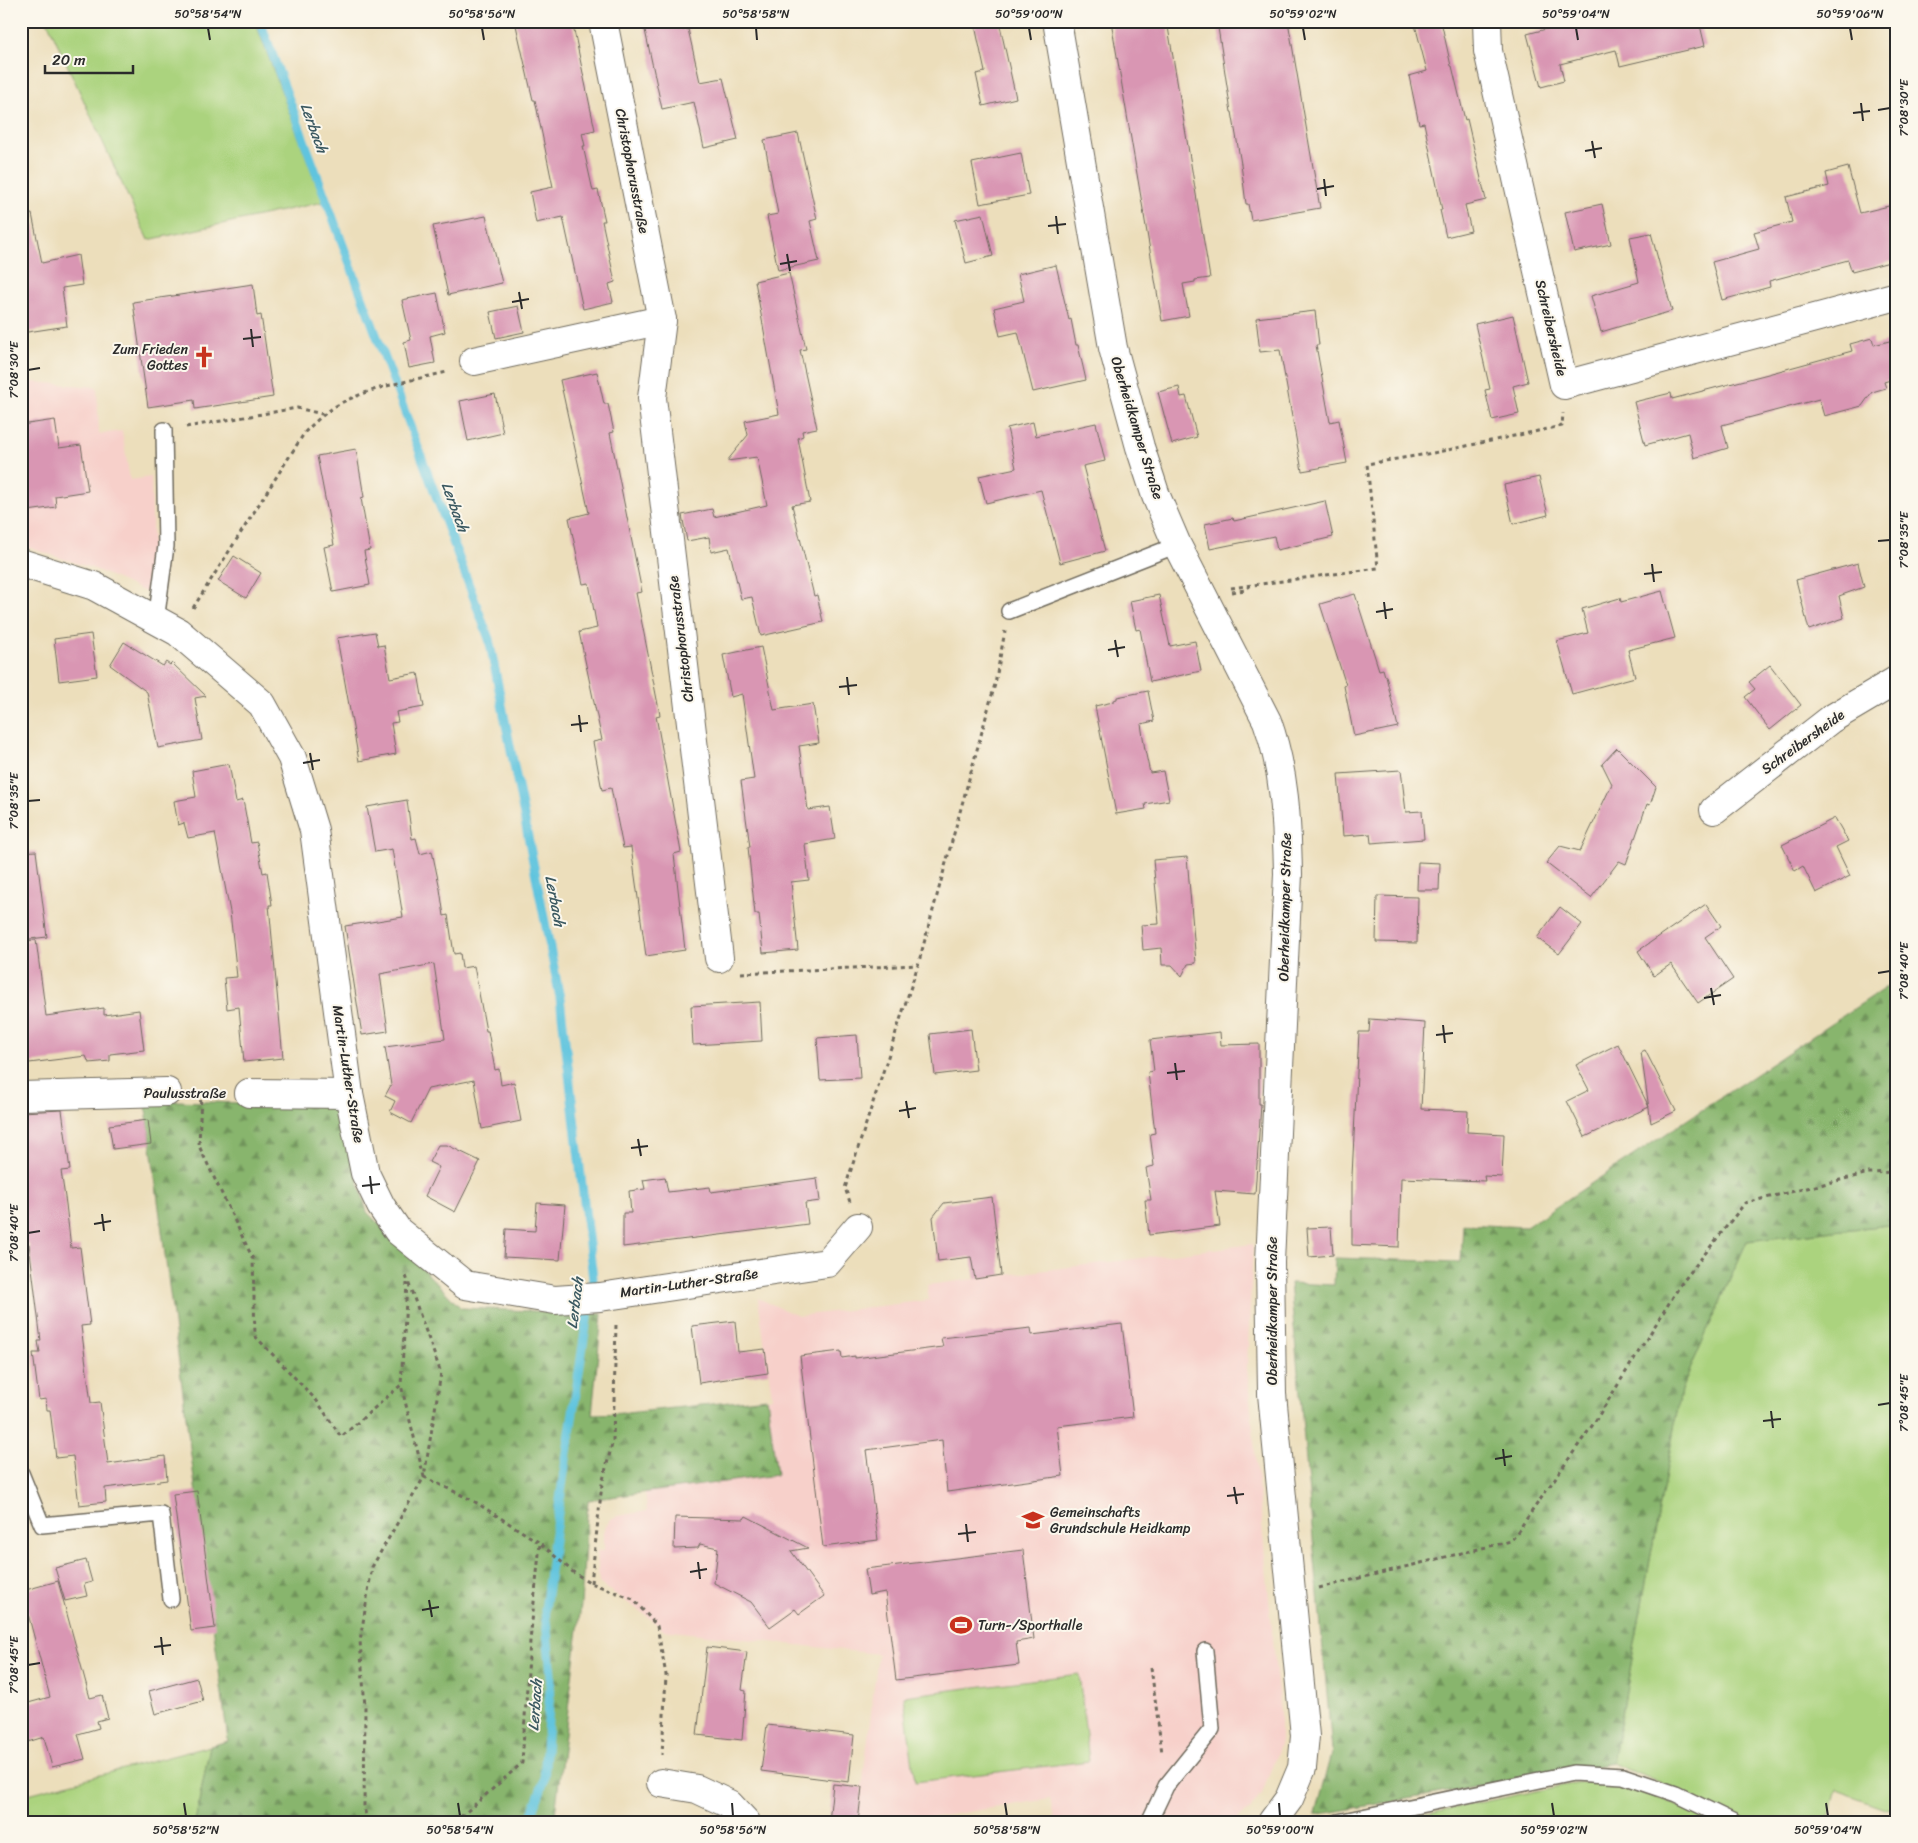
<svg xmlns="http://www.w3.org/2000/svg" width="1918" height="1843" viewBox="0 0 1918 1843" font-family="Sriracha,sans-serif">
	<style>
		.built { fill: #f7d0ca }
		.green { fill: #abd37e; stroke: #6b7f54 }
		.forest { fill: url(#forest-firs); stroke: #5a704c }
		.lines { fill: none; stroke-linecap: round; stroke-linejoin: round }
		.stream { stroke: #60c4de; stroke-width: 9 }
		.building { fill: #d996b3 }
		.service-casing { stroke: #6f6a5d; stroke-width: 18 }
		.minor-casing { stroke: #6f6a5d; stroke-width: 30 }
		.path { stroke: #6f6a5d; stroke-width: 3; stroke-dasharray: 4 4; stroke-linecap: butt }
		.service { stroke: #fff; stroke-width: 15 }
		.minor { stroke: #fff; stroke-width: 28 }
		.ticks { fill: none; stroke: #2b2b2b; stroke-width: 2 }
		.labels { text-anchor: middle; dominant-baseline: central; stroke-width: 4; stroke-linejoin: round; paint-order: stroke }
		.street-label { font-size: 14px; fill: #2b2b2b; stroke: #fbf7ec }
		.poi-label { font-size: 14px; fill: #2b2b2b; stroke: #fbf7ec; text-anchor: start }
		.water-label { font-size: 15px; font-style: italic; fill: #3b5961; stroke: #fbf7ec }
		.neatline { fill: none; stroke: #2b2b2b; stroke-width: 2 }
		.ticks-label { font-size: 12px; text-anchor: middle; fill: #2b2b2b }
	</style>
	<defs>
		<pattern id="forest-firs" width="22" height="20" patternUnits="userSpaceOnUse" patternTransform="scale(1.25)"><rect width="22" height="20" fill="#88b56d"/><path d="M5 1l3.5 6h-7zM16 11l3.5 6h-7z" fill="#6f935a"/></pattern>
	</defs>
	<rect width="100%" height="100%" fill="#fbf7ec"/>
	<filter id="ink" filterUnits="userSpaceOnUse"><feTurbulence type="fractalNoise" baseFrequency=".02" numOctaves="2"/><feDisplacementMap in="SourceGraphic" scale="10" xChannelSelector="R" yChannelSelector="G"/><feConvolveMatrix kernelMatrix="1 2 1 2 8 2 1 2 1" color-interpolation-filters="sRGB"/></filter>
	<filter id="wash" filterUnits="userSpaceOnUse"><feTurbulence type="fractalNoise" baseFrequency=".0096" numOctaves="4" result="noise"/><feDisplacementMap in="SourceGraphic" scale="20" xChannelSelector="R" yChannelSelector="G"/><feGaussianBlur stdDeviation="1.12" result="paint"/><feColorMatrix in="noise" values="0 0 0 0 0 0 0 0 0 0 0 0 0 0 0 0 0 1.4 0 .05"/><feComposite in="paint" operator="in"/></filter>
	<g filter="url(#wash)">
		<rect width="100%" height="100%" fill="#ecdebb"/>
		<!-- built -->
		<g class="built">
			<path d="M21 381 97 387 99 434 122 431 130 480 151 477 154 596 97 570 21 545Z"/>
			<path d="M1253 1244 1247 1367 1280 1714V1745L1262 1794 1245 1814 1231 1822H1055L1050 1799 905 1822H858L878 1654 663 1630 651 1619 599 1583 597 1551 604 1550V1532L606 1526 611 1519 617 1516 647 1511 645 1492 777 1475 767 1398 772 1397 758 1298 798 1316 929 1300 927 1285Z"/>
		</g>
		<!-- green -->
		<g class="green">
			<path d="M47 21H255L323 202 148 240Z"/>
			<path d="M1897 1224V1812L1836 1790 1826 1822H1750L1613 1763 1681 1390 1747 1241Z"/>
			<path d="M1079 1674 1089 1761 915 1782 904 1696Z"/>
			<path d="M210 1746 195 1822H21V1796Z"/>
			<path d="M1588 1782 1614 1785 1660 1798 1713 1822H1385L1561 1786Z"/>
		</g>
		<!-- forest -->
		<g class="forest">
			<path d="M1897 980V1224L1747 1241 1681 1390 1613 1763 1315 1815 1332 1750 1290 1283 1334 1285 1335 1258 1461 1262 1463 1224 1526 1227Z"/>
			<path d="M145 1100 336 1106 367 1212 461 1308 602 1314 592 1414 627 1413 767 1398 777 1475 588 1500 581 1605 554 1822H195L210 1746 228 1741Z"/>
		</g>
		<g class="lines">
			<!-- stream -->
			<path class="stream" d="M260 21 489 639 560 998 593 1278 554 1540 545 1610 551 1674 544 1781 529 1822"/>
		</g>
		<g id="blocks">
			<!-- building -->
			<g class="building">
				<path d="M515 21H572L595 130 582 133 585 146H583L593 191 598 190 605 221H602L615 282 609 284 613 302 583 309 563 217 536 223 530 192 553 187 535 100H533Z"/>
				<path d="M643 21H681L683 30 688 29 700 82 723 78 738 140 704 148 694 102 662 109Z"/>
				<path d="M974 21H999L1016 98 983 106 976 74 985 72Z"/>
				<path d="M1111 21H1167L1210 278 1195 280V282L1183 284 1189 316 1162 321Z"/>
				<path d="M1217 21H1288L1320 208 1251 220 1248 204H1246L1241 164 1232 112H1231Z"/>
				<path d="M1414 21H1441L1451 66H1452L1465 120 1467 119 1486 200 1465 205 1471 231 1446 237 1440 210H1442L1424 123 1419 124 1409 76 1427 71Z"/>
				<path d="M1577 21H1699L1705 46 1620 66 1616 50 1560 64 1564 81 1541 87 1527 34Z"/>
				<path d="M798 133 817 219 810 221 819 261 778 270 767 216 778 214 764 140Z"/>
				<path d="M1021 153 1029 195 980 204 972 163Z"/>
				<path d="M1848 167 1860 213 1897 204V260L1852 272 1848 260 1769 281 1770 287 1722 300 1712 262 1759 249 1754 232 1792 222 1786 197 1829 186 1826 173Z"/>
				<path d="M1602 204 1611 244 1574 252 1565 212Z"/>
				<path d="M32 214 42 263 78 255 82 285 62 288 67 326 21 333V215Z"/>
				<path d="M983 214 993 256 966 263 955 220Z"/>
				<path d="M486 216 502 283 448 295 433 226Z"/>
				<path d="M1651 233 1672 311 1601 332 1591 296 1639 282 1630 237Z"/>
				<path d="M1056 265 1069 320 1071 319 1076 345H1078L1086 380 1033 392 1018 332 1000 336 994 308 1024 301 1018 274Z"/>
				<path d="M789 273 806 349 800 350 817 428 802 431 803 436 798 438 810 502 792 505 814 596 817 595 823 622 761 636 752 597 741 599 729 548 711 552 709 537 687 541 682 515 712 509 714 517 767 505 757 457 727 461 748 435 745 421 779 414 755 281Z"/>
				<path d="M253 284 257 316 261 315 273 397 195 409 194 400 148 407 133 302Z"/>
				<path d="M437 293 445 332 430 336 435 363 409 368 404 342 411 340 402 300Z"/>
				<path d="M518 306 524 332 496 338 490 312Z"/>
				<path d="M1315 311 1319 345H1316L1330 422 1339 420 1347 463 1302 471 1280 350 1260 352 1256 318Z"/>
				<path d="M1513 315 1528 382 1513 386 1519 414 1492 420 1485 390 1490 389 1475 324Z"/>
				<path d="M1872 338 1874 345 1897 339V378L1884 382 1886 388 1872 392 1862 406 1824 416 1819 399 1722 425 1728 448 1694 458 1688 433 1645 445 1634 402 1671 393 1672 399 1768 374 1852 351 1850 344Z"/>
				<path d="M597 372 604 404H608L614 432 610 433 642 592 636 593 660 715 656 716 681 852 674 854 685 950 646 956 631 847 623 848 611 788 602 790 593 742 602 740 579 632 597 628 589 583 583 584 569 518 589 513 560 380Z"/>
				<path d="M1179 387 1181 397 1186 396 1197 437 1172 444 1158 392Z"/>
				<path d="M495 394 503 433 468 441 460 401Z"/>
				<path d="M55 420 59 448 81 445 88 491 55 496 56 507 21 512V425Z"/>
				<path d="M1033 422 1036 436 1096 423 1105 461 1083 466 1105 551 1060 563 1041 490 986 503 979 476 1016 468 1007 428Z"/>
				<path d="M356 449 364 497 361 498 370 550 364 551 370 585 333 592 324 547 334 545 317 456Z"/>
				<path d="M1539 477 1548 515 1513 524 1504 485Z"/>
				<path d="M1325 501 1333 537 1277 550 1274 536 1210 549 1205 524 1233 518 1234 521Z"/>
				<path d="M234 556 261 573 246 598 218 581Z"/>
				<path d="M1858 563 1864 587 1839 596 1844 618 1809 630 1796 580Z"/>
				<path d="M1662 591 1675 638 1628 650 1635 677 1572 694 1557 641 1588 633 1582 609 1620 598 1621 602Z"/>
				<path d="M1355 594 1379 670 1383 669 1385 676H1386L1398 727 1354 736 1344 686 1346 685 1320 604Z"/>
				<path d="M1159 595 1170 646 1195 641 1201 671 1150 682 1140 629 1136 630 1130 601Z"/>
				<path d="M375 632 378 646 384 645 390 678 418 673 424 707 396 712 398 722 391 723 396 754 359 761 337 638Z"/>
				<path d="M91 634 97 676 59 681 54 639Z"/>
				<path d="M124 642 163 666 166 662 170 665 172 663 206 696 195 698 202 740 158 748 147 692 110 665Z"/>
				<path d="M761 647 774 710 813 704 819 743 799 746 808 810 830 807 835 839 805 844 809 880 791 882 798 950 763 953 759 914H755L748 847H750L741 781 754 779 742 694 731 697 723 655Z"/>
				<path d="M1770 665 1801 705 1770 730 1745 697 1755 689 1749 682Z"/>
				<path d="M1148 691 1154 721 1141 724 1145 750 1150 773 1163 771 1169 800 1145 804 1146 809 1116 814 1095 706 1113 702V700L1117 699V697Z"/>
				<path d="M1617 748 1656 787 1650 805 1647 804 1626 864 1619 861 1591 898 1546 863 1560 846 1580 851 1612 784 1602 764Z"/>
				<path d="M229 764 236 802 243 800 251 843 257 842 263 873 267 872 272 905H269L283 1058 244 1062 239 1007 227 1009 224 978 237 977 230 912 215 833 188 838 184 823 178 825 174 801 196 797 192 771Z"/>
				<path d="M1401 770 1406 812 1422 811 1424 839 1371 843 1370 834 1343 836 1338 774Z"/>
				<path d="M407 800 412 839 416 838 420 854 432 851 440 889 444 916 448 915 454 954 460 953 462 968 474 966 486 1031H488L495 1070 499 1069 501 1085 514 1082 521 1121 482 1129 474 1080 428 1089 411 1123 390 1112 395 1101 385 1096 391 1085 385 1047 445 1039 434 964 380 974 388 1031 362 1035 345 926 403 917 392 849 375 852 367 807Z"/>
				<path d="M1835 818 1848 841 1836 847 1850 876 1816 893 1803 866 1795 871 1782 845Z"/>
				<path d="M36 851 47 937 21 940V852Z"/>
				<path d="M1187 857 1196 963 1188 964 1182 976 1172 965H1162L1161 948 1143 950 1141 925 1159 924 1153 860Z"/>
				<path d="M1418 862 1440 863 1439 890H1417Z"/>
				<path d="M1377 896 1418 897 1417 943 1376 942Z"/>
				<path d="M1706 904 1721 926 1705 937 1733 979 1698 1003 1671 964 1654 976 1638 951Z"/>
				<path d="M1560 907 1582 924 1559 954 1537 938Z"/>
				<path d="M36 940 46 1016 104 1008V1015L139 1010 144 1050 110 1054V1061L89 1063 86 1056 21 1064V941Z"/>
				<path d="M760 1002 762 1041 693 1045 691 1006Z"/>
				<path d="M1370 1019 1425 1023 1421 1109 1468 1111 1467 1132 1504 1134 1502 1177 1484 1176 1485 1181 1401 1178 1399 1247 1352 1245V1176L1359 1032H1369Z"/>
				<path d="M971 1029 976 1070 935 1075 930 1034Z"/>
				<path d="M1220 1032 1221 1045 1259 1044V1104H1261L1255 1194 1215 1191 1220 1226 1149 1235 1145 1200H1151L1146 1168 1154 1166 1150 1134 1155 1133 1148 1072 1154 1071 1150 1040Z"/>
				<path d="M857 1035 860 1078 820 1080 817 1038Z"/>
				<path d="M1618 1044 1649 1107 1585 1137 1567 1101 1589 1090 1576 1065Z"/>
				<path d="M1645 1050 1676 1111 1651 1123 1641 1052Z"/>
				<path d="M62 1110 70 1170 61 1171 66 1204 71 1248 80 1247 90 1325 81 1326 91 1403 100 1402 108 1464 165 1456 167 1480 105 1488 106 1502 79 1505 73 1456 56 1458 50 1410H47L46 1399 39 1400 33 1353H40L38 1341H41L29 1244H25L24 1233H21V1112Z"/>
				<path d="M148 1120 151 1144 113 1149 109 1125Z"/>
				<path d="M438 1145H447L480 1161 455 1212 425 1196 439 1167 429 1162Z"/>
				<path d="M665 1177 668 1192 710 1187 711 1192 817 1178 820 1201 805 1203 808 1224 623 1247V1213H631L629 1191 645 1189 643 1180Z"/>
				<path d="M992 1197 1001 1275 975 1279 971 1257 938 1261 933 1217 944 1203Z"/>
				<path d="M537 1203 565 1205 560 1260 504 1257 506 1229 535 1231Z"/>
				<path d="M1331 1227 1333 1255 1309 1257 1307 1228Z"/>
				<path d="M735 1321 738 1352 765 1349 768 1373 699 1383 692 1326Z"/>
				<path d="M1122 1324 1133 1417 1057 1426 1063 1476 947 1492 942 1440 866 1450 878 1540 823 1547 800 1356 841 1351 842 1358 855 1356V1358L943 1347 941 1338 1031 1328 1032 1335Z"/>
				<path d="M197 1491 215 1628 191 1631 173 1494Z"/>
				<path d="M746 1516 808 1548 791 1551 824 1596 799 1614 795 1609 770 1627 751 1602 714 1583 718 1548 700 1544 698 1548 674 1549 675 1517 744 1519Z"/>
				<path d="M1023 1550 1034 1639 1016 1642 1019 1665 896 1680 885 1592 869 1595 865 1569Z"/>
				<path d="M86 1560 92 1582 84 1584 87 1596 65 1601 55 1568Z"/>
				<path d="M58 1581 90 1698 102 1695 108 1718 97 1721 99 1728 78 1734 85 1759 52 1767 44 1737 21 1744V1705L50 1697 22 1591Z"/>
				<path d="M707 1647 747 1652 742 1690 746 1691 742 1740 697 1735Z"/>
				<path d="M197 1678 203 1701 155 1714 149 1691Z"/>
				<path d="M767 1725 854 1735 849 1782 761 1771Z"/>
				<path d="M833 1784 862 1787 858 1822H829Z"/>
			</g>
		</g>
	</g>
	<g filter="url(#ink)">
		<use href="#blocks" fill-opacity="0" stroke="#6f6a5d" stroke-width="1"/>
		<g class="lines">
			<!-- service casing -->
			<g class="service-casing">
				<g id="service">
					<path d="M1009 611 1177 545"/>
					<path d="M156 621 166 546 164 430"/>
					<path d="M21 1473 42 1525 161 1514 171 1599"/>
					<path d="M1149 1822 1166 1786 1212 1729 1205 1651"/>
					<path d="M1338 1822 1573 1773 1623 1776 1676 1794 1734 1822"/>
				</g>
			</g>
			<!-- minor casing -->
			<g class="minor-casing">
				<g id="minor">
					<path d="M603 21 662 320 652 398 719 958"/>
					<path d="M1057 21 1113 348 1140 447 1156 496 1177 545 1267 721C1285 772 1287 821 1288 874L1270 1262 1272 1394 1305 1736 1302 1768 1289 1799 1272 1822"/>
					<path d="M1487 21 1488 51 1564 385 1897 296"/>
					<path d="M474 361 662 320"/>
					<path d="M21 563 94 586 178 632 262 704 292 758 314 830 349 1094 365 1173 381 1206 398 1231 465 1285 555 1300 600 1297 827 1263 858 1227"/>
					<path d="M1714 810 1831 719 1897 680"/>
					<path d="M249 1093 349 1094"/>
					<path d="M21 1096 167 1092"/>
					<path d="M661 1783 697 1789 729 1804 746 1822"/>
				</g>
			</g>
			<!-- path -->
			<g class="path">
				<path d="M186 427 297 408 322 414"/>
				<path d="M1231 588 1378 568 1367 464 1433 453 1562 426 1563 413"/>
				<path d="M1232 592 1245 590 1251 585"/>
				<path d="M193 608 305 432C317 420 330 408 345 401 377 386 413 380 447 372"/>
				<path d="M741 973 918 965"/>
				<path d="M200 1092 221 1093"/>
				<path d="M201 1092 199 1146 253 1259 255 1336 317 1401 341 1437 401 1385 407 1283"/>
				<path d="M850 1202 845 1188 918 965 995 684 1005 631"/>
				<path d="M406 1276 441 1373 424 1477 472 1500 540 1543 573 1572 591 1583 633 1599 657 1626 666 1675 662 1755"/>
				<path d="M591 1583 602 1484 613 1440 616 1324"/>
				<path d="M1319 1588 1511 1541 1594 1423 1681 1284 1745 1203 1869 1173 1897 1172"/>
				<path d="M1151 1667 1162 1753"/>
				<path d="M367 1822 364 1806 365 1707 360 1641 372 1567 424 1477 401 1385"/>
				<path d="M455 1822 522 1763 530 1641 540 1544"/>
			</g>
			<!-- service -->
			<use href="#service" class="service"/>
			<!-- minor -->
			<use href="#minor" class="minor"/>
		</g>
	</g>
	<!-- ticks -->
	<path class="ticks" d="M208 28 210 40M482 28 484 40M756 28 757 40M1029 28 1031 40M1303 28 1305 40M1576 28 1578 40M1850 28 1852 40M1861 103 1863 121M1878 110 1890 108M1853 113 1870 111M1592 141 1595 158M1585 151 1602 148M1324 179 1326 196M1317 189 1334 186M1056 216 1058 234M1048 226 1066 224M787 254 790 271M780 264 797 261M519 292 522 309M512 302 529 299M251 329 253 347M243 339 261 337M28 370 40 368M1878 541 1890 540M1652 564 1654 582M1644 574 1662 572M1384 602 1386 619M1376 612 1393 609M1115 640 1118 657M1108 650 1125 647M847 677 849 695M839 687 857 685M579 715 581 732M571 725 588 723M310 753 313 770M303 763 320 760M28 801 40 800M1878 973 1890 971M1711 988 1714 1005M1704 998 1721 995M1443 1025 1445 1043M1436 1035 1453 1033M1175 1063 1177 1080M1167 1073 1185 1071M906 1101 909 1118M899 1111 916 1108M638 1139 641 1156M631 1148 648 1146M370 1176 372 1194M362 1186 380 1184M102 1214 104 1231M94 1224 111 1221M28 1233 40 1231M1878 1405 1890 1403M1771 1411 1773 1428M1763 1421 1781 1419M1503 1449 1505 1466M1495 1459 1512 1456M1234 1487 1237 1504M1227 1496 1244 1494M966 1524 968 1542M958 1534 976 1532M698 1562 700 1579M690 1572 707 1569M429 1600 432 1617M422 1610 439 1607M161 1637 163 1655M154 1647 171 1645M28 1665 40 1663M184 1803 186 1816M458 1803 460 1816M732 1803 733 1816M1005 1803 1007 1816M1279 1803 1280 1816M1552 1803 1554 1816M1826 1803 1828 1816"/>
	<!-- icons -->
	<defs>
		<g id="church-bare" transform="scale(1.725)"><path d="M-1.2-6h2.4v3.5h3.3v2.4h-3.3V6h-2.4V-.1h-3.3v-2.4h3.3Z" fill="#c8321e" stroke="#fbf7ec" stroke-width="2.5" paint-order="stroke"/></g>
		<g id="school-bare" transform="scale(1.725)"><path d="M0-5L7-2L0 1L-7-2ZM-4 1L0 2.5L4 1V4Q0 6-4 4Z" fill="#c8321e" stroke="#fbf7ec" stroke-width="2.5" paint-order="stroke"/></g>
		<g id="stadium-bare" transform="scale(1.725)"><path d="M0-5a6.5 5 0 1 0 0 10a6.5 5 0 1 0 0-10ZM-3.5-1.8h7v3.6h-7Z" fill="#c8321e" stroke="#fbf7ec" stroke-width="2.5" paint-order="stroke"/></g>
	</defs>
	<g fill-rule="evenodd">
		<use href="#church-bare" x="204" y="357"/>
		<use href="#school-bare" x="1033" y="1520"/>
		<use href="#stadium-bare" x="961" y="1625"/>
	</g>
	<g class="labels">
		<!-- street labels -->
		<g class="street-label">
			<text transform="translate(632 171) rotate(79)">Christophorusstraße</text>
			<text transform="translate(1551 328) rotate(77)">Schreibersheide</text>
			<text transform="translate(1137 428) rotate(73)">Oberheidkamper Straße</text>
			<text transform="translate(681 639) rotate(-97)">Christophorusstraße</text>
			<text transform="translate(1803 742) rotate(-36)">Schreibersheide</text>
			<text transform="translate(1285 907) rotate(-89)">Oberheidkamper Straße</text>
			<text transform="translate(348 1074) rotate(81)">Martin-Luther-Straße</text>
			<text x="185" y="1093">Paulusstraße</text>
			<text transform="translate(689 1283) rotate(-8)">Martin-Luther-Straße</text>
			<text transform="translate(1272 1311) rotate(-90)">Oberheidkamper Straße</text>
		</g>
		<!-- poi labels -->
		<g class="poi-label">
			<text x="188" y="349" text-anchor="end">Zum Frieden<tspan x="188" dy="16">Gottes</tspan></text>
			<text x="1050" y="1512">Gemeinschafts<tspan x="1050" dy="16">Grundschule Heidkamp</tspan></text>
			<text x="978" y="1625">Turn-/Sporthalle</text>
		</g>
		<!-- water labels -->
		<g class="water-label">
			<text transform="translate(314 128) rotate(70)">Lerbach</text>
			<text transform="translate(455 507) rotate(70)">Lerbach</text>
			<text transform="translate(555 901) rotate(79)">Lerbach</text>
			<text transform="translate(575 1303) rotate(-83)">Lerbach</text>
			<text transform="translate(535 1705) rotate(-86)">Lerbach</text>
		</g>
	</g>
	<!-- margin -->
	<rect width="1918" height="1843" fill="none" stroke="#fbf7ec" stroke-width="55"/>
	<!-- scale -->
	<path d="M45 65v8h88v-8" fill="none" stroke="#2b2b2b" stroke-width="2.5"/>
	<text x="52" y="65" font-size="15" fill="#2b2b2b" stroke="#fbf7ec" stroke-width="4" paint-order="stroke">20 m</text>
	<rect x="28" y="28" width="1862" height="1788" class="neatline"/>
	<g class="ticks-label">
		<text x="208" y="18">50°58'54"N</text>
		<text x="482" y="18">50°58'56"N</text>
		<text x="756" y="18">50°58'58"N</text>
		<text x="1029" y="18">50°59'00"N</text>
		<text x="1303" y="18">50°59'02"N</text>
		<text x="1576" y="18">50°59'04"N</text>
		<text x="1850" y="18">50°59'06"N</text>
		<text transform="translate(1904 108) rotate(-90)" y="4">7°08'30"E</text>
		<text transform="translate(14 370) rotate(-90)" y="4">7°08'30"E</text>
		<text transform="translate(1904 540) rotate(-90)" y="4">7°08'35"E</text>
		<text transform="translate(14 801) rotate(-90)" y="4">7°08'35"E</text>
		<text transform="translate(1904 971) rotate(-90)" y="4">7°08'40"E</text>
		<text transform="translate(14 1233) rotate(-90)" y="4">7°08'40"E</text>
		<text transform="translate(1904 1403) rotate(-90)" y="4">7°08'45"E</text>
		<text transform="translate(14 1665) rotate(-90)" y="4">7°08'45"E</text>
		<text x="186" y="1834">50°58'52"N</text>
		<text x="460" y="1834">50°58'54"N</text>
		<text x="733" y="1834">50°58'56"N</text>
		<text x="1007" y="1834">50°58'58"N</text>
		<text x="1280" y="1834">50°59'00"N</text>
		<text x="1554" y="1834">50°59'02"N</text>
		<text x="1828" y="1834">50°59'04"N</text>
	</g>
</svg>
